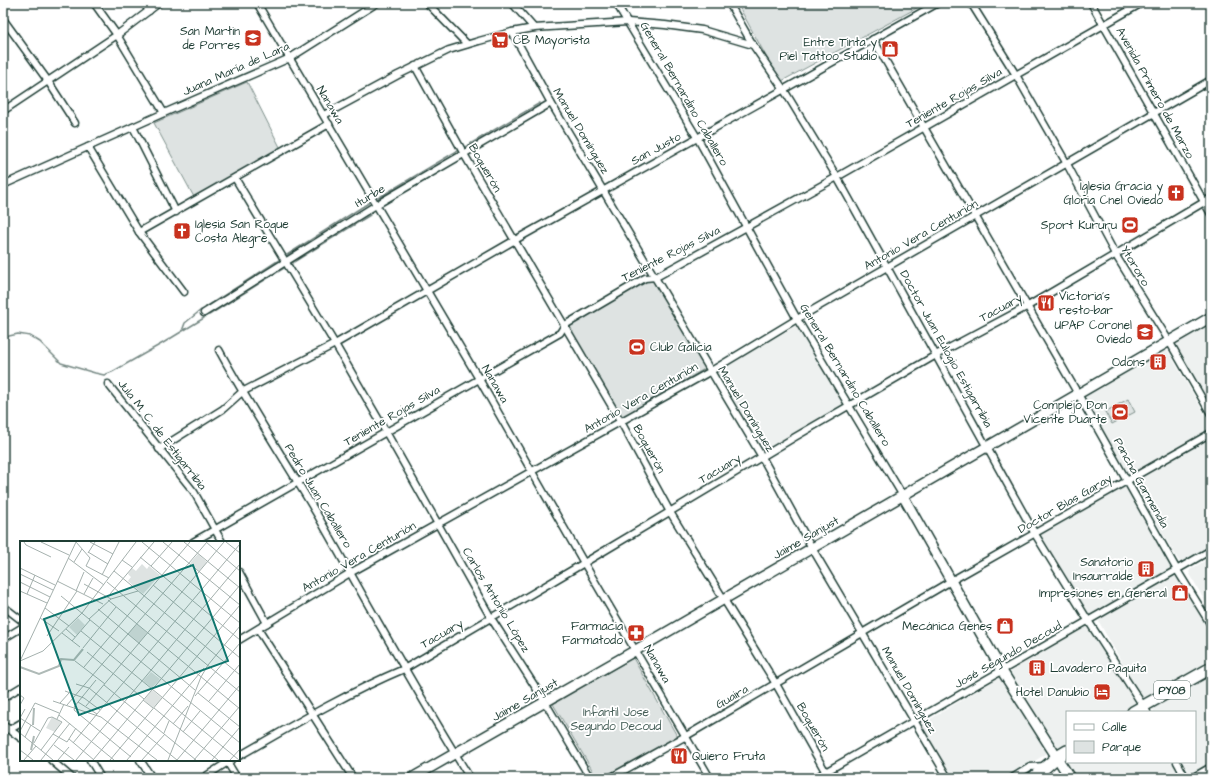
<svg xmlns="http://www.w3.org/2000/svg" width="1214" height="781" viewBox="0 0 1214 781" font-family="'Architects Daughter',sans-serif">
	<style>
		.built { fill: #eef1f0 }
		.green { fill: #dee3e2; stroke: #7e908b }
		.lines { fill: none; stroke-linecap: round; stroke-linejoin: round }
		.stream { stroke: #758883; stroke-width: 1.5 }
		.street-casing { stroke: #1f3d34; stroke-width: 9 }
		.secondary-casing { stroke: #1f3d34; stroke-width: 12 }
		.highway-casing { stroke: #1f3d34; stroke-width: 14 }
		.street { stroke: #fff; stroke-width: 6 }
		.secondary { stroke: #fff; stroke-width: 9 }
		.highway { stroke: #fff; stroke-width: 11 }
		.labels { text-anchor: middle; dominant-baseline: central; stroke-width: 3.5; stroke-linejoin: round; paint-order: stroke }
		.shield { fill: #fff; stroke: #627771; stroke-width: 1 }
		.shield-label { font-size: 11px; font-weight: bold; fill: #1f3d34 }
		.poi-label { font-size: 12px; fill: #1f3d34; stroke: #fff; text-anchor: end }
		.street-label { font-size: 12px; fill: #1f3d34; stroke: #fff }
		.park-label { font-size: 12px; fill: #455e57; stroke: #fff }
		.inset-river { fill: none; stroke: #afbab7; stroke-width: 2 }
		.inset-road { fill: none; stroke: #a5b1ae; stroke-width: 1 }
		.view { fill: #0f766e; fill-opacity: 0.15; stroke: #0f766e; stroke-width: 2 }
		.inset-edge { fill: none; stroke: #1f3d34; stroke-width: 2 }
	</style>
	<rect width="100%" height="100%" fill="#fff"/>
	<filter id="ink" filterUnits="userSpaceOnUse"><feTurbulence type="fractalNoise" baseFrequency=".025" numOctaves="2"/><feDisplacementMap in="SourceGraphic" scale="8" xChannelSelector="R" yChannelSelector="G"/><feConvolveMatrix kernelMatrix="1 2 1 2 8 2 1 2 1" color-interpolation-filters="sRGB"/></filter>
	<g filter="url(#ink)">
		<!-- built -->
		<g class="built">
			<path d="M1211 321V407L1175 345V343Z"/>
			<path d="M796 326 843 404 762 453 715 372Z"/>
			<path d="M1165 349 1168 351 1211 425V429L1133 474H1128L1085 399V394Z"/>
			<path d="M1211 437V547L1182 563 1179 561 1134 484 1136 481Z"/>
			<path d="M1123 486 1127 489 1172 565V569L1090 616 1087 614 1041 536 1044 532Z"/>
			<path d="M1211 557V613L1189 572 1191 569Z"/>
			<path d="M1174 577H1178L1180 579 1211 633V661L1144 698 1141 696 1099 622 1101 618Z"/>
			<path d="M1086 627H1088L1092 629 1135 703 1133 707 1124 712H1067V746L1058 750 1055 748 1011 673 1013 670Z"/>
			<path d="M1211 672V764L1192 774 1188 771 1183 762H1195V712H1154L1152 708 1153 705Z"/>
			<path d="M1000 677 1003 679 1046 749V754L1007 778H953L922 728V724Z"/>
			<path d="M1067 756V762H1173L1181 778H1072L1063 762 1064 758Z"/>
			<path d="M1052 771H1057L1062 778H1044Z"/>
		</g>
		<!-- green -->
		<g class="green">
			<path d="M737 3H926L780 82Z"/>
			<path d="M247 82 281 149 194 197 154 123Z"/>
			<path d="M654 280 706 368 623 417 620 415 570 329 569 325 646 281Z"/>
			<path d="M1128 399 1135 412 1112 424 1105 412Z"/>
			<path d="M633 658 677 736 601 778H597L553 704Z"/>
		</g>
		<g class="lines">
			<!-- stream -->
			<g class="stream">
				<path d="M465 147 540 103"/>
				<path d="M378 198 457 151"/>
				<path d="M287 255 370 202"/>
				<path d="M292 263 370 215"/>
				<path d="M206 307 279 260"/>
				<path d="M209 315 284 268"/>
				<path d="M182 331 185 323 201 310"/>
				<path d="M3 341 9 336 18 334 30 336 40 342 61 363 95 373 104 375 112 372 163 343 204 318"/>
			</g>
			<!-- street casing -->
			<g class="street-casing">
				<g id="street">
					<path d="M94 3 117 35 164 113"/>
					<path d="M144 3 149 11"/>
					<path d="M257 3 479 379 584 563 710 778"/>
					<path d="M427 3 467 44"/>
					<path d="M512 3 534 28"/>
					<path d="M616 3 698 139 797 319 903 496"/>
					<path d="M729 3 753 45 784 90 837 177 1035 534 1089 622 1147 712"/>
					<path d="M971 3 1016 75 1067 164 1115 254 1169 341 1211 414"/>
					<path d="M1091 3 1211 214"/>
					<path d="M1210 3 1211 5"/>
					<path d="M3 19 48 81 75 123"/>
					<path d="M512 32 551 103 762 457 812 548 948 778"/>
					<path d="M873 39 1078 394 1177 570 1211 625"/>
					<path d="M415 66 464 154 621 422 670 512 776 684 829 778"/>
					<path d="M3 111 117 35 159 3"/>
					<path d="M324 115 398 75 449 50 479 41 512 32 534 28 628 22 665 25 702 30 753 45"/>
					<path d="M133 127 176 212"/>
					<path d="M88 147 139 232 184 292"/>
					<path d="M235 178 335 344 386 432 491 618 545 702 590 778"/>
					<path d="M3 185 164 113 290 58 377 3"/>
					<path d="M139 232 329 124"/>
					<path d="M204 313 376 205 551 103"/>
					<path d="M219 350C250 407 285 460 318 516 368 604 416 692 470 778"/>
					<path d="M108 384 194 492 222 542"/>
					<path d="M159 449 223 409 242 392 335 344 515 240 938 3"/>
					<path d="M193 542 560 333 565 325 645 278 656 277 837 177 1142 3"/>
					<path d="M239 572 267 623"/>
					<path d="M3 606 21 620"/>
					<path d="M258 629 353 778"/>
					<path d="M3 639 21 628"/>
					<path d="M239 640 350 573 711 371 797 319 1211 80"/>
					<path d="M3 698 21 687"/>
					<path d="M3 725 21 738"/>
					<path d="M9 730 21 723"/>
					<path d="M239 756C293 725 347 693 404 669L584 563 795 437 936 355 1028 306 1211 198"/>
					<path d="M51 760 72 778"/>
					<path d="M90 760 101 778"/>
					<path d="M140 760 152 778"/>
					<path d="M226 760 237 778"/>
					<path d="M1177 762 1186 778"/>
					<path d="M203 778 231 760"/>
					<path d="M610 778 686 736 951 581 1211 433"/>
					<path d="M815 778 1211 550"/>
					<path d="M1012 778 1030 767 1045 766"/>
					<path d="M1192 778 1211 767"/>
				</g>
			</g>
			<!-- secondary casing -->
			<g class="secondary-casing">
				<g id="secondary">
					<path d="M903 496 1002 671 1070 778"/>
					<path d="M412 778 636 650 1211 317"/>
				</g>
			</g>
			<!-- highway casing -->
			<g class="highway-casing">
				<g id="highway">
					<path d="M1133 712 1211 668"/>
					<path d="M1033 778 1057 757 1067 751"/>
				</g>
			</g>
			<!-- street -->
			<use href="#street" class="street"/>
			<!-- secondary -->
			<use href="#secondary" class="secondary"/>
			<!-- highway -->
			<use href="#highway" class="highway"/>
		</g>
	</g>
	<!-- icons -->
	<defs>
		<g id="school-square" transform="scale(0.9)"><rect x="-9" y="-9" width="18" height="18" rx="4" fill="#c8321e" stroke="#fff"/><path d="M0-5L7-2L0 1L-7-2ZM-4 1L0 2.5L4 1V4Q0 6-4 4Z" fill="#fff"/></g>
		<g id="supermarket-square" transform="scale(0.9)"><rect x="-9" y="-9" width="18" height="18" rx="4" fill="#c8321e" stroke="#fff"/><path d="M-6-5.5h2.5l.6 2H6L4.5 2H-2.5L-4.4-4H-6ZM-1.5 3.2a1.3 1.3 0 1 0 .1 0ZM3 3.2a1.3 1.3 0 1 0 .1 0Z" fill="#fff"/></g>
		<g id="shop-square" transform="scale(0.9)"><rect x="-9" y="-9" width="18" height="18" rx="4" fill="#c8321e" stroke="#fff"/><path d="M-5-2.5h2.3a2.7 3.5 0 0 1 5.4 0H5L5.5 6h-11ZM-1.5-2.5h3a1.5 2.3 0 0 0-3 0Z" fill="#fff"/></g>
		<g id="church-square" transform="scale(0.9)"><rect x="-9" y="-9" width="18" height="18" rx="4" fill="#c8321e" stroke="#fff"/><path d="M-1.2-6h2.4v3.5h3.3v2.4h-3.3V6h-2.4V-.1h-3.3v-2.4h3.3Z" fill="#fff"/></g>
		<g id="stadium-square" transform="scale(0.9)"><rect x="-9" y="-9" width="18" height="18" rx="4" fill="#c8321e" stroke="#fff"/><path d="M0-5a6.5 5 0 1 0 0 10a6.5 5 0 1 0 0-10ZM-3.5-1.8h7v3.6h-7Z" fill="#fff"/></g>
		<g id="restaurant-square" transform="scale(0.9)"><rect x="-9" y="-9" width="18" height="18" rx="4" fill="#c8321e" stroke="#fff"/><path d="M-5-6h1v4h1v-4h1v4h1v-4h1v5L-1.5 .5V6h-2V.5L-5-1ZM5-6V6H3V1.5H1.5Q1.5-4 5-6Z" fill="#fff"/></g>
		<g id="university-square" transform="scale(0.9)"><rect x="-9" y="-9" width="18" height="18" rx="4" fill="#c8321e" stroke="#fff"/><path d="M0-5L7-2L0 1L-7-2ZM-4 1L0 2.5L4 1V4Q0 6-4 4Z" fill="#fff"/></g>
		<g id="building-square" transform="scale(0.9)"><rect x="-9" y="-9" width="18" height="18" rx="4" fill="#c8321e" stroke="#fff"/><path d="M-4-6H4V6H1V3H-1V6H-4ZM-2.5-4.3h1.7v1.8h-1.7ZM.8-4.3h1.7v1.8H.8ZM-2.5-1h1.7V.8h-1.7ZM.8-1h1.7V.8H.8Z" fill="#fff"/></g>
		<g id="pharmacy-square" transform="scale(0.9)"><rect x="-9" y="-9" width="18" height="18" rx="4" fill="#c8321e" stroke="#fff"/><path d="M-2-6h4v4h4v4h-4v4h-4v-4h-4v-4h4Z" fill="#fff"/></g>
		<g id="hotel-square" transform="scale(0.9)"><rect x="-9" y="-9" width="18" height="18" rx="4" fill="#c8321e" stroke="#fff"/><path d="M-6-4.5h1.5V1H6V5H4.5V3h-9V5H-6ZM-4 0a1.8 1.8 0 1 1 3.6 0ZM.5 0V-2.5h3Q6-2.5 6 0Z" fill="#fff"/></g>
	</defs>
	<g fill-rule="evenodd">
		<use href="#school-square" x="253" y="38"/>
		<use href="#supermarket-square" x="500" y="40"/>
		<use href="#shop-square" x="890" y="49"/>
		<use href="#church-square" x="1176" y="193"/>
		<use href="#stadium-square" x="1130" y="225"/>
		<use href="#church-square" x="182" y="231"/>
		<use href="#restaurant-square" x="1046" y="303"/>
		<use href="#university-square" x="1145" y="332"/>
		<use href="#stadium-square" x="637" y="347"/>
		<use href="#building-square" x="1158" y="362"/>
		<use href="#stadium-square" x="1120" y="412"/>
		<use href="#building-square" x="1146" y="569"/>
		<use href="#shop-square" x="1180" y="593"/>
		<use href="#shop-square" x="1005" y="626"/>
		<use href="#pharmacy-square" x="636" y="633"/>
		<use href="#building-square" x="1037" y="668"/>
		<use href="#hotel-square" x="1102" y="692"/>
		<use href="#restaurant-square" x="679" y="756"/>
	</g>
	<g class="labels">
		<!-- shield labels -->
		<rect class="shield" x="1154" y="681" width="36" height="18" rx="3"/>
		<g class="shield-label">
			<text x="1172" y="690">PY08</text>
		</g>
		<!-- poi labels -->
		<g class="poi-label">
			<text x="240" y="31">San Martin<tspan x="240" dy="14">de Porres</tspan></text>
			<text x="513" y="40" text-anchor="start">CB Mayorista</text>
			<text x="877" y="42">Entre Tinta y<tspan x="877" dy="14">Piel Tattoo Studio</tspan></text>
			<text x="1163" y="186">Iglesia Gracia y<tspan x="1163" dy="14">Gloria Cnel Oviedo</tspan></text>
			<text x="195" y="224" text-anchor="start">Iglesia San Roque<tspan x="195" dy="14">Costa Alegre</tspan></text>
			<text x="1117" y="225">Sport Kururu</text>
			<text x="1059" y="296" text-anchor="start">Victoria's<tspan x="1059" dy="14">resto-bar</tspan></text>
			<text x="1132" y="325">UPAP Coronel<tspan x="1132" dy="14">Oviedo</tspan></text>
			<text x="650" y="347" text-anchor="start">Club Galicia</text>
			<text x="1145" y="362">Odons</text>
			<text x="1107" y="405">Complejo Don<tspan x="1107" dy="14">Vicente Duarte</tspan></text>
			<text x="1133" y="562">Sanatorio<tspan x="1133" dy="14">Insaurralde</tspan></text>
			<text x="1167" y="593">Impresiones en General</text>
			<text x="623" y="626">Farmacia<tspan x="623" dy="14">Farmatodo</tspan></text>
			<text x="992" y="626">Mecánica Genes</text>
			<text x="1050" y="668" text-anchor="start">Lavadero Paquita</text>
			<text x="1089" y="692">Hotel Danubio</text>
			<text x="692" y="756" text-anchor="start">Quiero Fruta</text>
		</g>
		<!-- street labels -->
		<g class="street-label">
			<text transform="translate(236 69) rotate(-24)">Juana María de Lara</text>
			<text transform="translate(1155 93) rotate(61)">Avenida Primero de Marzo</text>
			<text transform="translate(684 94) rotate(60)">General Bernardino Caballero</text>
			<text transform="translate(954 98) rotate(-30)">Teniente Rojas Silva</text>
			<text transform="translate(330 105) rotate(59)">Nanawa</text>
			<text transform="translate(581 131) rotate(59)">Manuel Domínguez</text>
			<text transform="translate(656 149) rotate(-29)">San Justo</text>
			<text transform="translate(485 168) rotate(60)">Boquerón</text>
			<text transform="translate(370 196) rotate(-31)">Iturbe</text>
			<text transform="translate(921 235) rotate(-30)">Antonio Vera Centurión</text>
			<text transform="translate(671 254) rotate(-27)">Teniente Rojas Silva</text>
			<text transform="translate(1135 266) rotate(59)">Ytororo</text>
			<text transform="translate(1001 308) rotate(-29)">Tacuary</text>
			<text transform="translate(946 349) rotate(61)">Doctor Juan Eulogio Estigarribia</text>
			<text transform="translate(845 375) rotate(59)">General Bernardino Caballero</text>
			<text transform="translate(495 384) rotate(60)">Nanawa</text>
			<text transform="translate(641 398) rotate(-30)">Antonio Vera Centurión</text>
			<text transform="translate(746 409) rotate(59)">Manuel Domínguez</text>
			<text transform="translate(392 416) rotate(-30)">Teniente Rojas Silva</text>
			<text transform="translate(162 435) rotate(52)">Jula M. C. de Estigarribia</text>
			<text transform="translate(649 449) rotate(61)">Boquerón</text>
			<text transform="translate(720 469) rotate(-31)">Tacuary</text>
			<text transform="translate(1141 483) rotate(61)">Pancha Garmendia</text>
			<text transform="translate(318 496) rotate(59)">Pedro Juan Caballero</text>
			<text transform="translate(1065 504) rotate(-30)">Doctor Blas Garay</text>
			<text transform="translate(806 538) rotate(-30)">Jaime Sanjust</text>
			<text transform="translate(359 557) rotate(-30)">Antonio Vera Centurión</text>
			<text transform="translate(496 600) rotate(59)">Carlos Antonio López</text>
			<text transform="translate(442 634) rotate(-30)">Tacuary</text>
			<text transform="translate(1008 655) rotate(-30)">José Segundo Decoud</text>
			<text transform="translate(657 664) rotate(60)">Nanawa</text>
			<text transform="translate(909 690) rotate(60)">Manuel Domínguez</text>
			<text transform="translate(732 697) rotate(-30)">Guaira</text>
			<text transform="translate(525 700) rotate(-30)">Jaime Sanjust</text>
			<text transform="translate(813 727) rotate(60)">Boquerón</text>
		</g>
		<!-- park labels -->
		<g class="park-label">
			<text x="616" y="712">Infantil Jose<tspan x="616" dy="14">Segundo Decoud</tspan></text>
		</g>
	</g>
	<!-- overview -->
	<g transform="translate(20 541)">
		<rect width="220" height="220" fill="#fff"/>
		<path d="M178 13 187 21 179 30 170 22ZM122 23 127 28 129 25 140 34 123 53 108 40 111 36 108 33 112 27 116 30ZM58 77 65 84 57 94 49 86ZM117 83 127 92 119 102 108 93ZM131 131 140 138 132 147 123 140ZM132 149 142 157 133 167 124 159ZM32 176 41 181 35 191 26 187Z" fill="#dee3e2"/>
		<path class="inset-river" d="M0 126 19 133 39 125 41 118 54 119 63 108M13 184 14 167M11 209 14 195"/>
		<path class="inset-road" d="M4 1 6 4 31 16M21 1 49 14M56 1 70 17 66 25 89 37M70 1 93 13M122 1 220 82M164 1 220 47M186 1 220 30M206 1 220 12M68 11 88 23M68 12 75 1M120 16 220 99M48 17 84 44M102 19 112 26M54 21 62 8M131 25 152 1M0 27 35 44M94 30 220 134M0 33 33 49M82 34 99 1M208 37 220 23M37 40 83 63M0 41 30 56M87 41 220 151M64 43 91 58M133 44 220 117M0 50 27 62M56 50 64 31M7 53 15 34M64 53 73 37M90 53 134 1M41 55 220 202M88 59 220 168M25 67 49 85M78 68 175 149M20 77 39 90M69 78 91 58 118 50M46 88 55 96M61 90 219 219M42 92 60 106M27 95 57 50M52 100 70 79M63 107 96 66M67 111 124 158M0 120 23 110 62 72 116 1M0 120 56 1M55 120 85 143M64 126 170 1M56 143 69 147 157 219M84 144 176 219M45 150 64 157 80 169M178 152 220 186M0 154 4 157 0 164M175 155 220 102M123 159 133 167M33 160 81 176 137 219M189 160 220 123M40 162 49 152M47 164 187 1M66 165 204 1M54 166 76 139M55 166 54 169 111 216M134 167 198 219M5 168 0 177 20 190M77 173 220 3M39 174 94 219M37 178 44 163M153 183 168 165M0 190 15 162 39 172M163 191 180 170M0 192 33 219M144 192 149 180M33 193 47 201 56 187M5 196 11 184M49 198 74 219M14 202 28 177 32 176 42 181M53 202 77 173 58 161M34 204 54 219M0 209 13 219M21 209 42 181M4 219 16 205M21 219 50 182M38 219 49 206M56 219 208 37M73 219 220 44M90 219 220 64 143 1M107 219 184 127M122 219 145 193M148 219 181 136 188 124 220 85M157 219 220 144M174 219 220 165M192 219 220 186M210 219 220 208"/>
		<path class="view" d="M173 24 208 120 59 174 24 78Z"/>
		<rect width="220" height="220" class="inset-edge"/>
	</g>
	<!-- margin -->
	<rect width="1214" height="781" fill="none" stroke="#fff" stroke-width="16"/>
	<rect x="8" y="8" width="1198" height="765" fill="none" stroke="#1f3d34" stroke-width="1.5" filter="url(#ink)"/>
	<!-- legend -->
	<rect x="1066" y="711" width="130" height="52" fill="#ffffff" stroke="#a5b1ae"/>
	<rect x="1074" y="724" width="20" height="6" fill="#ffffff" stroke="#a5b1ae"/>
	<text x="1102" y="731" font-size="12" fill="#1f3d34">Calle</text>
	<rect x="1074" y="741" width="20" height="12" fill="#dee3e2" stroke="#a5b1ae"/>
	<text x="1102" y="751" font-size="12" fill="#1f3d34">Parque</text>
</svg>
